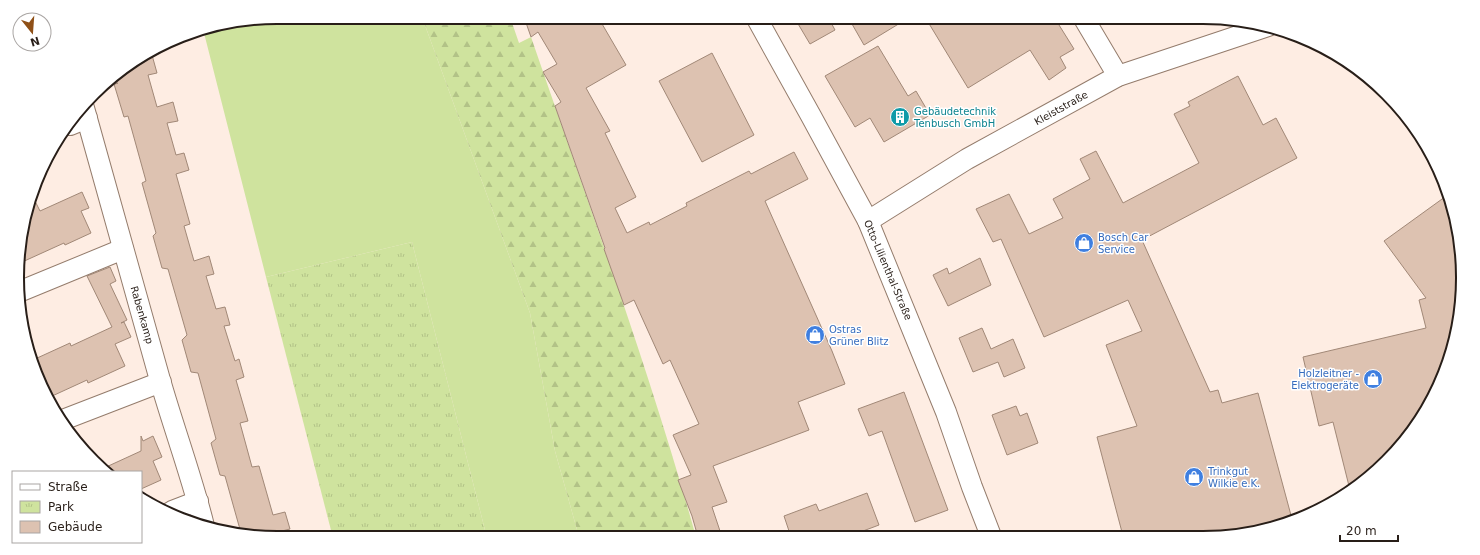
<svg xmlns="http://www.w3.org/2000/svg" width="1480" height="555" viewBox="0 0 1480 555" font-family="'DejaVu Sans',sans-serif">
	<style>
		.grass { fill: #cfe39e }
		.forest { fill: url(#forest-firs) }
		.park { fill: url(#park-tufts) }
		.building { fill: #ddc2b1; stroke: #a18877 }
		.lines { fill: none; stroke-linecap: round; stroke-linejoin: round }
		.street-casing { stroke: #947c6c; stroke-width: 22 }
		.street { stroke: #fff; stroke-width: 20 }
		.labels { text-anchor: middle; dominant-baseline: central; stroke-width: 3; stroke-linejoin: round; paint-order: stroke }
		.street-label { font-size: 10px; fill: #281e18; stroke: #fff }
		.culture-label { font-size: 10px; fill: #0d838f; stroke: #fff; text-anchor: start }
		.shop-label { font-size: 10px; fill: #366cbe; stroke: #fff; text-anchor: start }
		.rim { fill: none; stroke: #281e18; stroke-width: 2 }
	</style>
	<defs>
		<pattern id="forest-firs" width="22" height="20" patternUnits="userSpaceOnUse"><rect width="22" height="20" fill="#cfe39e"/><path d="M5 1l3.5 6h-7zM16 11l3.5 6h-7z" fill="#b2c287"/></pattern>
		<pattern id="park-tufts" width="24" height="20" patternUnits="userSpaceOnUse"><rect width="24" height="20" fill="#cfe39e"/><path d="M3 7l-1-3M5 7V3M7 7l1-3M15 17l-1-3M17 17v-4M19 17l1-3" fill="none" stroke="#b2c287"/></pattern>
	</defs>
	<rect width="100%" height="100%" fill="#feede3"/>
	<!-- grass -->
	<path class="grass" d="M278 17H422L530 313 555 451 579 537 487 538 412 242 266 277 203 29Z"/>
	<!-- forest -->
	<path class="forest" d="M422 17H510L519 43 531 37C588 203 649 368 696 537H579L555 451 530 313Z"/>
	<!-- park -->
	<path class="park" d="M412 242 487 538H333L266 277Z"/>
	<!-- building -->
	<g class="building">
		<path d="M524 17H598L626 65 586 88 610 131 605 133 636 197 615 208 627 233 649 222 650 225 687 206 686 203 749 171 751 174 794 152 808 179 765 201 832 351 845 384 798 402 809 430 713 466 727 502 712 507 722 537H698L692 516 678 480 691 475 673 435 699 424 670 360 663 364 634 300 624 305 604 249 605 248 555 106 561 102 543 72 557 64 538 32 531 37Z"/>
		<path d="M794 17H828L835 30 810 44Z"/>
		<path d="M848 17H910L864 45Z"/>
		<path d="M925 17H1054L1074 49 1060 57 1066 68 1049 80 1030 50 968 88Z"/>
		<path d="M878 46 908 96 916 91 930 115 884 142 870 118 855 127 825 76Z"/>
		<path d="M712 53 754 135 702 162 659 81Z"/>
		<path d="M152 55 157 73 148 75 157 107 173 102 178 121 167 123 176 155 184 153 189 170 176 174 190 224 184 226 194 261 209 256 214 274 206 276 216 309 225 307 230 325 224 326 235 361 239 359 244 377 236 380 248 421 240 423 252 467 259 466 273 515 285 512 290 529 282 531 284 538 241 533 225 476 220 475 211 443 216 439 198 373 191 372 182 340 187 335 168 269 162 268 153 236 156 233 142 183 146 181 128 116 124 117 114 84 118 83 110 86 107 81Z"/>
		<path d="M1238 76 1263 125 1276 118 1297 158 1142 240 1210 392 1218 390 1222 403 1258 393 1292 519 1237 536H1123L1097 437 1137 426 1106 345 1142 331 1128 300 1044 337 1001 239 993 242 976 209 1009 194 1029 234 1063 218 1053 199 1090 179 1080 159 1096 151 1123 203 1199 163 1174 114 1190 106 1188 102Z"/>
		<path d="M82 192 89 208 81 211 91 233 65 245 64 243 20 263 19 243 34 199 40 211Z"/>
		<path d="M1449 194 1461 244 1462 276V295L1454 345 1419 422 1374 473 1350 490 1333 422 1319 426 1303 357 1426 328 1419 300 1426 298 1384 241Z"/>
		<path d="M980 258 991 285 948 306 933 275 947 268 949 274Z"/>
		<path d="M110 267 116 281 110 284 127 320 121 323 124 322 131 337 115 344 125 366 88 383 87 380 50 397 35 359 70 343 71 346 112 327 87 276Z"/>
		<path d="M982 328 991 349 1013 339 1025 368 1004 377 998 362 973 372 959 338Z"/>
		<path d="M904 392 948 510 915 522 882 431 869 436 858 409Z"/>
		<path d="M1016 406 1020 416 1027 413 1038 443 1007 455 992 415Z"/>
		<path d="M141 436 143 441 153 436 162 457 153 461 161 480 141 489V472H108L104 468 141 451Z"/>
		<path d="M867 493 879 525 847 537H791L784 516 816 504 819 511Z"/>
	</g>
	<g class="lines">
		<!-- street casing -->
		<g class="street-casing">
			<g id="street">
				<path d="M756 17 811 116 868 221 946 412 972 487 991 536"/>
				<path d="M1083 17 1118 76"/>
				<path d="M84 108C109 199 134 290 160 380 174 429 192 477 204 526"/>
				<path d="M70 125 87 118"/>
				<path d="M868 221 967 159 1118 76 1268 26"/>
				<path d="M21 291 123 249"/>
				<path d="M60 421 161 382"/>
				<path d="M172 511 198 501"/>
			</g>
		</g>
		<!-- street -->
		<use href="#street" class="street"/>
	</g>
	<!-- icons -->
	<defs>
		<g id="building-disc" transform="scale(1)"><circle r="9.5" fill="#0f9aa8" stroke="#fff"/><path d="M-4-6H4V6H1V3H-1V6H-4ZM-2.5-4.3h1.7v1.8h-1.7ZM.8-4.3h1.7v1.8H.8ZM-2.5-1h1.7V.8h-1.7ZM.8-1h1.7V.8H.8Z" fill="#fff"/></g>
		<g id="shop-disc" transform="scale(1)"><circle r="9.5" fill="#3f7fe0" stroke="#fff"/><path d="M-5-2.5h2.3a2.7 3.5 0 0 1 5.4 0H5L5.5 6h-11ZM-1.5-2.5h3a1.5 2.3 0 0 0-3 0Z" fill="#fff"/></g>
	</defs>
	<g fill-rule="evenodd">
		<use href="#building-disc" x="900" y="117"/>
		<use href="#shop-disc" x="1084" y="243"/>
		<use href="#shop-disc" x="815" y="335"/>
		<use href="#shop-disc" x="1373" y="379"/>
		<use href="#shop-disc" x="1194" y="477"/>
	</g>
	<g class="labels">
		<!-- street labels -->
		<g class="street-label">
			<text transform="translate(1061 108) rotate(-29)">Kleiststraße</text>
			<text transform="translate(888 270) rotate(67)">Otto-Lilienthal-Straße</text>
			<text transform="translate(142 315) rotate(74)">Rabenkamp</text>
		</g>
		<!-- culture labels -->
		<g class="culture-label">
			<text x="914" y="111">Gebäudetechnik<tspan x="914" dy="12">Tenbusch GmbH</tspan></text>
		</g>
		<!-- shop labels -->
		<g class="shop-label">
			<text x="1098" y="237">Bosch Car<tspan x="1098" dy="12">Service</tspan></text>
			<text x="829" y="329">Ostras<tspan x="829" dy="12">Grüner Blitz</tspan></text>
			<text x="1359" y="373" text-anchor="end">Holzleitner -<tspan x="1359" dy="12">Elektrogeräte</tspan></text>
			<text x="1208" y="471">Trinkgut<tspan x="1208" dy="12">Wilkie e.K.</tspan></text>
		</g>
	</g>
	<!-- crop -->
	<path d="M0 0H1480V555H0ZM277 24H1203A253 253 0 0 1 1456 277V278A253 253 0 0 1 1203 531H277A253 253 0 0 1 24 278V277A253 253 0 0 1 277 24Z" fill="#fff" fill-rule="evenodd"/>
	<path class="rim" d="M277 24H1203A253 253 0 0 1 1456 277V278A253 253 0 0 1 1203 531H277A253 253 0 0 1 24 278V277A253 253 0 0 1 277 24Z"/>
	<!-- legend -->
	<rect x="12" y="471" width="130" height="72" fill="#ffffff" stroke="#a9a5a3"/>
	<rect x="20" y="484" width="20" height="6" fill="#ffffff" stroke="#a9a5a3"/>
	<text x="48" y="491" font-size="12" fill="#281e18">Straße</text>
	<rect x="20" y="501" width="20" height="12" fill="url(#park-tufts)" stroke="#a9a5a3"/>
	<text x="48" y="511" font-size="12" fill="#281e18">Park</text>
	<rect x="20" y="521" width="20" height="12" fill="#ddc2b1" stroke="#a9a5a3"/>
	<text x="48" y="531" font-size="12" fill="#281e18">Gebäude</text>
	<!-- north arrow -->
	<g transform="translate(32 32) rotate(163)"><circle r="19" fill="#ffffff" stroke="#a9a5a3"/>
	<path d="M0-3L7 15L0 10L-7 15Z" fill="#8f5017"/>
	<text y="-6" font-size="11" font-weight="bold" text-anchor="middle" fill="#281e18">N</text>
	</g>
	<!-- scale -->
	<path d="M1340 535v6h58v-6" fill="none" stroke="#281e18" stroke-width="2"/>
	<text x="1346" y="535" font-size="12" fill="#281e18" stroke="#ffffff" stroke-width="3" paint-order="stroke">20 m</text>
</svg>
